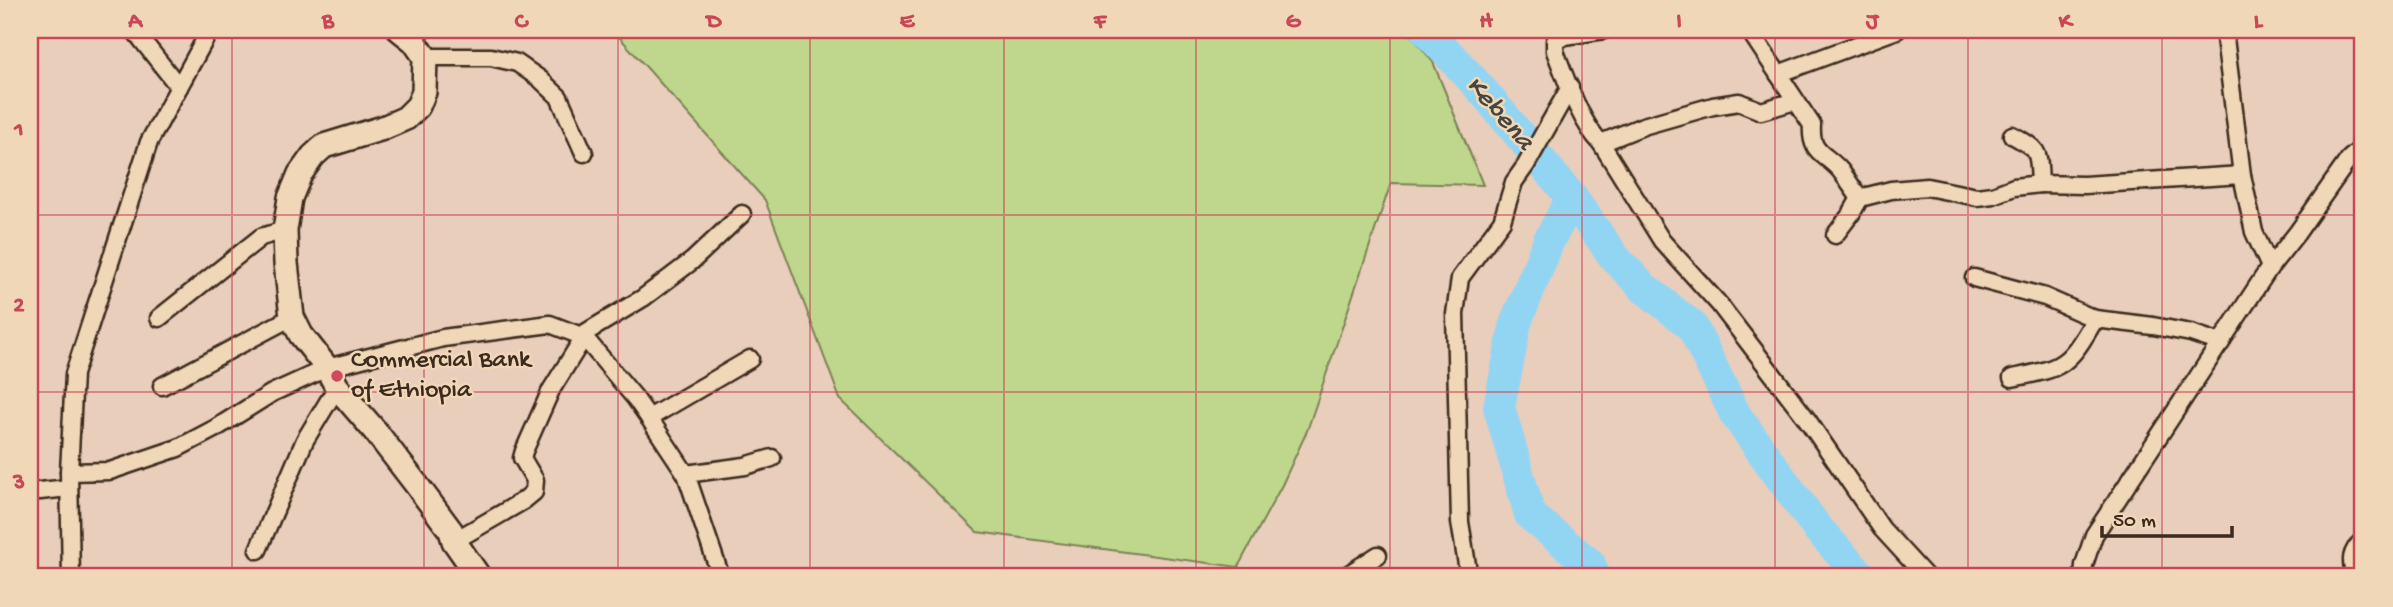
<svg xmlns="http://www.w3.org/2000/svg" width="2393" height="607" viewBox="0 0 2393 607" font-family="'Gochi Hand',sans-serif">
	<style>
		.green { fill: #bed78d; stroke: #7c8056; stroke-width: 2 }
		.lines { fill: none; stroke-linecap: round; stroke-linejoin: round }
		.river { stroke: #92d5f3; stroke-width: 32 }
		.street-casing { stroke: #3b2a1e; stroke-width: 21 }
		.secondary-casing { stroke: #3b2a1e; stroke-width: 28 }
		.street { stroke: #efd7b7; stroke-width: 16 }
		.secondary { stroke: #efd7b7; stroke-width: 23 }
		.grid { fill: none; stroke: #ca4758; stroke-width: 2; stroke-opacity: 0.55 }
		.poi-dot { fill: #d1495b; stroke: #efd7b7; stroke-width: 2.5 }
		.labels { text-anchor: middle; dominant-baseline: central; stroke-width: 5; stroke-linejoin: round; paint-order: stroke }
		.poi-label { font-size: 26px; fill: #3b2a1e; stroke: #efd7b7; text-anchor: start }
		.water-label { font-size: 28px; font-style: italic; fill: #48443e; stroke: #efd7b7 }
		.neatline { fill: none; stroke: #ca4758; stroke-width: 2.5 }
		.grid-label { font-size: 23px; text-anchor: middle; font-weight: bold; fill: #ca4758 }
	</style>
	<rect width="100%" height="100%" fill="#eacebc"/>
	<filter id="ink" filterUnits="userSpaceOnUse"><feTurbulence type="fractalNoise" baseFrequency=".0143" numOctaves="2"/><feDisplacementMap in="SourceGraphic" scale="14" xChannelSelector="R" yChannelSelector="G"/><feConvolveMatrix kernelMatrix="1 2 1 2 8 2 1 2 1" color-interpolation-filters="sRGB"/></filter>
	<g filter="url(#ink)">
		<!-- green -->
		<path class="green" d="M613 30H1407L1433 62 1483 185 1391 183 1307 431 1282 485 1238 567 977 532 840 399 765 200Z"/>
		<g class="lines">
			<!-- river -->
			<g class="river">
				<path d="M1426 30 1481 89 1572 198 1615 258 1643 287 1692 326 1735 414 1817 528 1862 577"/>
				<path d="M1572 198 1549 240 1516 322 1499 407 1530 515 1590 564 1595 577"/>
			</g>
			<!-- street casing -->
			<g class="street-casing">
				<g id="street">
					<path d="M134 30 179 87"/>
					<path d="M1604 30 1565 36 1555 41V51C1566 79 1580 122 1601 143L1643 126 1713 106 1739 102 1761 111 1795 101"/>
					<path d="M1749 30 1812 125C1810 154 1824 152 1840 170 1847 179 1853 189 1860 198L1891 190 1927 187 1977 197 1993 195 2014 187 2040 184"/>
					<path d="M2224 30 2242 175 2254 232 2270 267"/>
					<path d="M425 57H491L517 63 540 79 559 97 584 153"/>
					<path d="M1778 74 1897 30"/>
					<path d="M2012 135C2042 151 2038 152 2040 184L2084 185 2242 175"/>
					<path d="M1601 143 1662 241 1719 304 1806 418 1882 529 1926 577"/>
					<path d="M1835 235 1851 214 1860 198"/>
					<path d="M1974 278 2045 297 2095 319 2153 326 2191 333 2221 343"/>
					<path d="M159 318 261 237 285 230"/>
					<path d="M580 336 643 298 692 261 742 214"/>
					<path d="M2012 378C2064 368 2068 366 2095 319"/>
					<path d="M162 386 292 317"/>
					<path d="M649 418 750 359"/>
					<path d="M69 472 110 471 178 448 216 428 272 393 327 368 443 338 550 324 584 337 635 398 649 418 686 474 721 577"/>
					<path d="M686 474 745 466 772 458"/>
					<path d="M30 492 69 488"/>
					<path d="M454 541 523 501 534 492 535 480 522 458 524 451 551 390 584 337"/>
					<path d="M258 550 305 440 337 387"/>
					<path d="M71 577 69 472 74 374 149 142 210 30"/>
					<path d="M1344 577 1378 555"/>
					<path d="M1469 577 1460 522 1455 314 1460 278 1502 221 1514 182 1526 165 1570 87"/>
					<path d="M2083 577 2084 565 2094 535 2270 267 2297 233 2349 159 2363 147"/>
					<path d="M2355 577C2350 560 2350 553 2363 540"/>
				</g>
			</g>
			<!-- secondary casing -->
			<g class="secondary-casing">
				<path id="secondary" d="M400 30 414 41 425 57 424 92 418 106 406 118 383 128 324 146 313 156 300 174 290 198 285 230 286 263 292 317 301 335 327 368 337 387 376 432 416 484 451 531 454 541 479 577"/>
			</g>
			<!-- street -->
			<use href="#street" class="street"/>
			<!-- secondary -->
			<use href="#secondary" class="secondary"/>
		</g>
	</g>
	<!-- grid -->
	<path class="grid" d="M232 30V577M424 30V577M618 30V577M810 30V577M1004 30V577M1196 30V577M1390 30V577M1582 30V577M1775 30V577M1968 30V577M2162 30V577M30 215H2363M30 392H2363"/>
	<!-- markers -->
	<circle class="poi-dot" cx="337" cy="376" r="7"/>
	<g class="labels">
		<!-- poi labels -->
		<g class="poi-label">
			<text x="351" y="361">Commercial Bank<tspan x="351" dy="30">of Ethiopia</tspan></text>
		</g>
		<!-- water labels -->
		<g class="water-label">
			<text transform="translate(1499 114) rotate(49)">Kebena</text>
		</g>
	</g>
	<!-- margin -->
	<rect width="2393" height="607" fill="none" stroke="#efd7b7" stroke-width="77"/>
	<!-- scale -->
	<path d="M2102 526v10h130v-10" fill="none" stroke="#3b2a1e" stroke-width="3.5"/>
	<text x="2113" y="526" font-size="21" fill="#3b2a1e" stroke="#efd7b7" stroke-width="5" paint-order="stroke">50 m</text>
	<rect x="38" y="38" width="2316" height="530" class="neatline"/>
	<g class="grid-label">
		<text x="135" y="27">A</text>
		<text x="328" y="27">B</text>
		<text x="521" y="27">C</text>
		<text x="714" y="27">D</text>
		<text x="907" y="27">E</text>
		<text x="1100" y="27">F</text>
		<text x="1293" y="27">G</text>
		<text x="1486" y="27">H</text>
		<text x="1679" y="27">I</text>
		<text x="1872" y="27">J</text>
		<text x="2065" y="27">K</text>
		<text x="2258" y="27">L</text>
		<text x="19" y="135">1</text>
		<text x="19" y="311">2</text>
		<text x="19" y="488">3</text>
	</g>
</svg>
